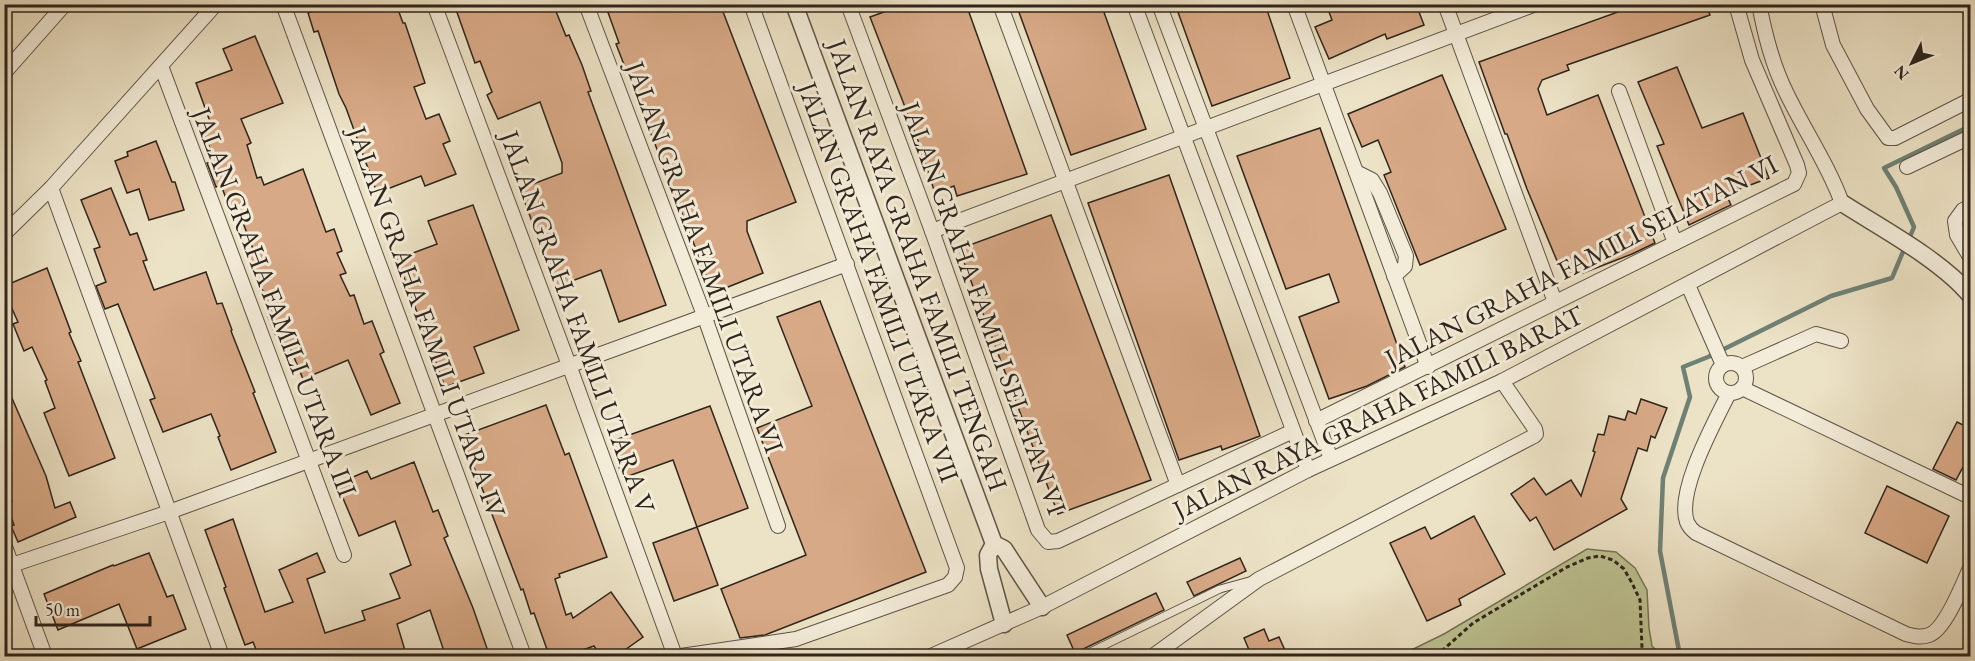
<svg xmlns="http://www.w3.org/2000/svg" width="1975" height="661" viewBox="0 0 1975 661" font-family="'EB Garamond',serif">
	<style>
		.green { fill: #bdc291; stroke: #767457; stroke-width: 1.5 }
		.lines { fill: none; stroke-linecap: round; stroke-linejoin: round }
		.stream { stroke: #6f8175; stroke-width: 4.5 }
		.building { fill: #d8a986; stroke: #2f251d; stroke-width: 1.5 }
		.service-casing { stroke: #5e5447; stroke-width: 9 }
		.minor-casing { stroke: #5e5447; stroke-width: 16 }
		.tertiary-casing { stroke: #5e5447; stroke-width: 19 }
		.path { stroke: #2f251d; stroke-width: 3; stroke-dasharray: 4.5 3; stroke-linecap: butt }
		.service { stroke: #f3ecd9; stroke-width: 7 }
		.minor { stroke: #f3ecd9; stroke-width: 14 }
		.tertiary { stroke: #f3ecd9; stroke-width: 16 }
		.labels { text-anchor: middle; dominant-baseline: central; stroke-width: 6; stroke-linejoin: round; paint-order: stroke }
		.street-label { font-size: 27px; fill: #2f251d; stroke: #f3ecd9 }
	</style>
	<rect width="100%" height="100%" fill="#ece2c5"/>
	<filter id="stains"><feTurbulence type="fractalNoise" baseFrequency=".00333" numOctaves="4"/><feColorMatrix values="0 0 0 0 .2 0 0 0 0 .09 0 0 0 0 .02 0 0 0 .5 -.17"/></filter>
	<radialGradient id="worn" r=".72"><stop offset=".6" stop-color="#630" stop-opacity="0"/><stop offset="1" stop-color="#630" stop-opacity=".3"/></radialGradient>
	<!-- green -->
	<path class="green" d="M1587 549 1616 552 1635 568 1647 590 1649 628 1652 646 1662 656H1399L1444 634Z"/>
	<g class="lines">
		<!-- stream -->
		<g class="stream">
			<path d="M1909 239 1914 227 1896 187 1884 168 1970 126"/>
			<path d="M1680 656 1660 551 1663 478 1690 397 1683 367 1708 357 1831 296 1892 278 1905 247"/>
		</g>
	</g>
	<!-- building -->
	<g class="building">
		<path d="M320 4H396L403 23H405L425 83 414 87 426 119 439 114 450 141 443 144 456 174 425 186 421 176 377 193 346 108 339 94 318 31 314 32 308 13 321 8Z"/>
		<path d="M454 4H553L566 36 569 35 582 65 591 91 588 92 666 305 619 322 601 270 556 287 520 189 562 173V163L540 102 498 119 487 95 492 92 480 61 475 63Z"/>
		<path d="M605 4H720L796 202 747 221V231L763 273 713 293 616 44 619 43Z"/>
		<path d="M906 4H966L1027 174 957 196 954 186 935 193 917 138 870 17Z"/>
		<path d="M1016 4H1101L1146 129 1071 155Z"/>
		<path d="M1175 4H1265L1290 78 1212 106Z"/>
		<path d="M1326 4H1416L1424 25 1387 39 1385 34 1329 59 1315 27 1332 20Z"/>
		<path d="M1640 4H1706L1710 15 1567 65 1569 70 1542 80 1538 89 1547 115 1598 95 1655 243 1632 254 1565 280 1527 189 1507 134H1505L1479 62Z"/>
		<path d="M255 36 283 103 241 119 251 143 247 145 257 178 261 177 264 185 303 169 326 232 334 229 342 251 337 253 346 273 340 275 350 296 354 295 364 324 372 321 384 352 380 354 400 403 371 415 348 360 303 379 289 345 281 348 268 317 273 315 246 251 253 249 240 215 233 217 221 185 216 187 207 163 216 161 202 131 212 127 196 83 232 70 223 49Z"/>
		<path d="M1677 67 1702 128 1743 113 1769 178 1726 194 1731 205 1689 225 1657 146 1664 144 1638 82Z"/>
		<path d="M1442 75 1506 229 1420 265 1384 175 1391 172 1378 140 1362 147 1348 114Z"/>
		<path d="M1320 128 1405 367 1367 386 1329 399 1299 317 1339 302 1329 274 1286 289 1237 156Z"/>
		<path d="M156 141 172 182H175L184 210 149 220 139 189 127 193 115 161 128 156 127 152Z"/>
		<path d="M1169 175 1260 436 1222 450 1221 446 1179 460 1088 203Z"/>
		<path d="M111 188 130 235 137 233 147 260 143 261 154 290 206 272 217 304 222 303 232 330 231 331 255 392 253 393 276 452 231 470 218 437 220 436 211 414 163 432 150 400 155 398 118 304 105 309 96 286 106 282 94 249 100 247 81 200Z"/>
		<path d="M473 205 519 330 474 347 484 373 445 387 397 259 437 244 428 221Z"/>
		<path d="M1051 215 1151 480 1058 514 959 249Z"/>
		<path d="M47 268 71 332 69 333 81 361 78 362 115 458 69 476 44 413 55 408 45 381 47 380 32 347 24 351 13 324 18 322 4 291V286Z"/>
		<path d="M820 301 926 572 765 635 740 638 721 589 806 555 757 428 812 406 777 317Z"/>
		<path d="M4 380 46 476 55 508 70 502 76 517 18 542 11 526 14 525 6 502 12 501 4 483Z"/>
		<path d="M1641 399 1667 408 1655 438 1651 436 1647 451 1638 448 1621 499 1627 509 1554 550 1536 517 1530 521 1511 494 1534 478 1546 495 1571 480 1581 496 1595 452 1593 451 1598 434 1604 435 1609 416 1625 420 1628 411 1636 414Z"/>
		<path d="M546 405 565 455 569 453 607 557 559 574 560 577 555 579 566 615 571 613 573 618 611 592 643 637 615 657H601L594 646 566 656 563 650 549 655 534 613 531 614 523 589 521 590 462 436Z"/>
		<path d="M710 406 748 508 697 527 673 460 623 478 610 442Z"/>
		<path d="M1957 422 1971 429V452L1956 480 1933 469Z"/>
		<path d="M414 462 433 512 438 510 448 536 444 538 473 608 490 657H446L430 610 397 624 407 657H259L253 642 245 645 224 588 226 587 205 530 233 519 265 612 293 602 279 570 317 553 325 572 307 579 325 633 365 620 362 611 400 598 390 574 411 565 395 521 359 536 337 484 367 471 371 479Z"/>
		<path d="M1887 486 1949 516 1927 563 1865 533Z"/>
		<path d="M1474 516 1505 574 1459 599 1461 605 1427 621 1390 543 1425 527 1431 539Z"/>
		<path d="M697 527 718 585 674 601 653 543Z"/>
		<path d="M149 553 167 597 173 595 186 629 137 649 119 604 58 630 44 594 113 565 114 566Z"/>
		<path d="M1240 558 1246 571 1194 596 1187 582Z"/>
		<path d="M1156 593 1164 610 1075 653 1067 635Z"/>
		<path d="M1264 629 1269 641 1279 637 1288 657H1252L1244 638Z"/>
	</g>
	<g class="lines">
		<!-- service casing -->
		<g class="service-casing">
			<path id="service" d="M1082 656 1220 589 1249 581"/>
		</g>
		<!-- minor casing -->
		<g class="minor-casing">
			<g id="minor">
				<path d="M283 4 524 656"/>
				<path d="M434 4 569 365 675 656"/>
				<path d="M586 4 704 315 778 526"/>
				<path d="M848 4 932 231 1038 530 1048 542 1058 541 1293 431"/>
				<path d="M1000 4 1178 485"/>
				<path d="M1134 4 1308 470"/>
				<path d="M1159 4 1331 459"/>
				<path d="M1294 4 1428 367"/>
				<path d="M1445 4 1555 302"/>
				<path d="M1822 4 1833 45 1867 109 1888 138H1895L1970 100"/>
				<path d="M161 66 344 555"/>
				<path d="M4 73 65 4"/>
				<path d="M1619 91 1675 243"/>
				<path d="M1907 167 1970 137"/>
				<path d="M1356 172 1372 180 1380 193 1406 256 1405 266 1394 276"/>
				<path d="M51 188 222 656"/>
				<path d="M1970 207 1963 210 1955 221 1957 235 1970 257"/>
				<path d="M932 231 1536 4"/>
				<path d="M4 234 51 188 216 4"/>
				<path d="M1688 285 1723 365"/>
				<circle cx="1731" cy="378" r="15"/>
				<path d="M1742 367 1816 334 1841 341"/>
				<path d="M1742 388 1970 497"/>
				<path d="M1729 393C1715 422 1676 491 1687 522 1689 527 1692 530 1696 533L1906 634C1914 636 1920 638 1929 635 1945 630 1963 584 1970 568"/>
				<path d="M1316 421 1794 184 1799 173 1797 165 1752 60 1736 4"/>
				<path d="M4 544 45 656"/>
				<path d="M12 565 169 512 847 264"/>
				<path d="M4 650 7 656"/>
				<path d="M681 656 796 639 948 585 955 577 957 568 751 4"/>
				<path d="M931 656 1042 607 1308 470 1502 381 1842 203C1828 164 1804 130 1786 92 1772 64 1765 35 1759 4"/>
				<path d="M1153 656 1259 579 1534 436 1536 434 1535 429 1502 381"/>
			</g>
		</g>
		<!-- tertiary casing -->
		<g class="tertiary-casing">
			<g id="tertiary">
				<path d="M794 4 994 544 1004 549 1042 607"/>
				<path d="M1842 203C1881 228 1941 260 1970 295"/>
				<path d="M994 544 988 555 989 569 1004 624"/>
			</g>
		</g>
		<!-- path -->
		<path class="path" d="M1436 656 1473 623 1567 567 1588 558 1600 556 1613 560 1624 569 1632 583 1640 600 1642 648 1647 656"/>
		<!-- service -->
		<use href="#service" class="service"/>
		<!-- minor -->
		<use href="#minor" class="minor"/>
		<!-- tertiary -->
		<use href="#tertiary" class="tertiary"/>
	</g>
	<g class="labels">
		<!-- street labels -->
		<g class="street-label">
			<text transform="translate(705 257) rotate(70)">JALAN GRAHA FAMILI UTARA VI</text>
			<text transform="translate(1581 261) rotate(-27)">JALAN GRAHA FAMILI SELATAN VI</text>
			<text transform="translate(918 265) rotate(70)">JALAN RAYA GRAHA FAMILI TENGAH</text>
			<text transform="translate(879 282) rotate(70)">JALAN GRAHA FAMILI UTARA VII</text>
			<text transform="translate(275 302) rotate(69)">JALAN GRAHA FAMILI UTARA III</text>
			<text transform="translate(984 308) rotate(70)">JALAN GRAHA FAMILI SELATAN VI</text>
			<text transform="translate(427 322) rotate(70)">JALAN GRAHA FAMILI UTARA IV</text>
			<text transform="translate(578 322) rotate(70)">JALAN GRAHA FAMILI UTARA V</text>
			<text transform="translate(1378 412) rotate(-26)">JALAN RAYA GRAHA FAMILI BARAT</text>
		</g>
	</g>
	<!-- margin -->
	<rect width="1975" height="661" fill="none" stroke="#ece2c5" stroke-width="24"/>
	<rect x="6" y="6" width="1963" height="649" fill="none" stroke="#2f251d" stroke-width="3"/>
	<rect x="12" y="12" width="1951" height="637" fill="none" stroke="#2f251d" stroke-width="1.5"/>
	<!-- north arrow -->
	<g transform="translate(1912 63) rotate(227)" stroke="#f3ecd9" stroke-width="4.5" paint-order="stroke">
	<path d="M0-4.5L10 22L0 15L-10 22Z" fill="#2f251d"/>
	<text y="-9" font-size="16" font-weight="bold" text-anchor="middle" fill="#2f251d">N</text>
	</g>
	<!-- scale -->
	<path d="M36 616v9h114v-9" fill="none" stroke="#2f251d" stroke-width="3"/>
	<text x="45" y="616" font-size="18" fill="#2f251d" stroke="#f3ecd9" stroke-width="4.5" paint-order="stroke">50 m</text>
	<rect width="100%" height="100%" filter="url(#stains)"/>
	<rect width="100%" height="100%" fill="url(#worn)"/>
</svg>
